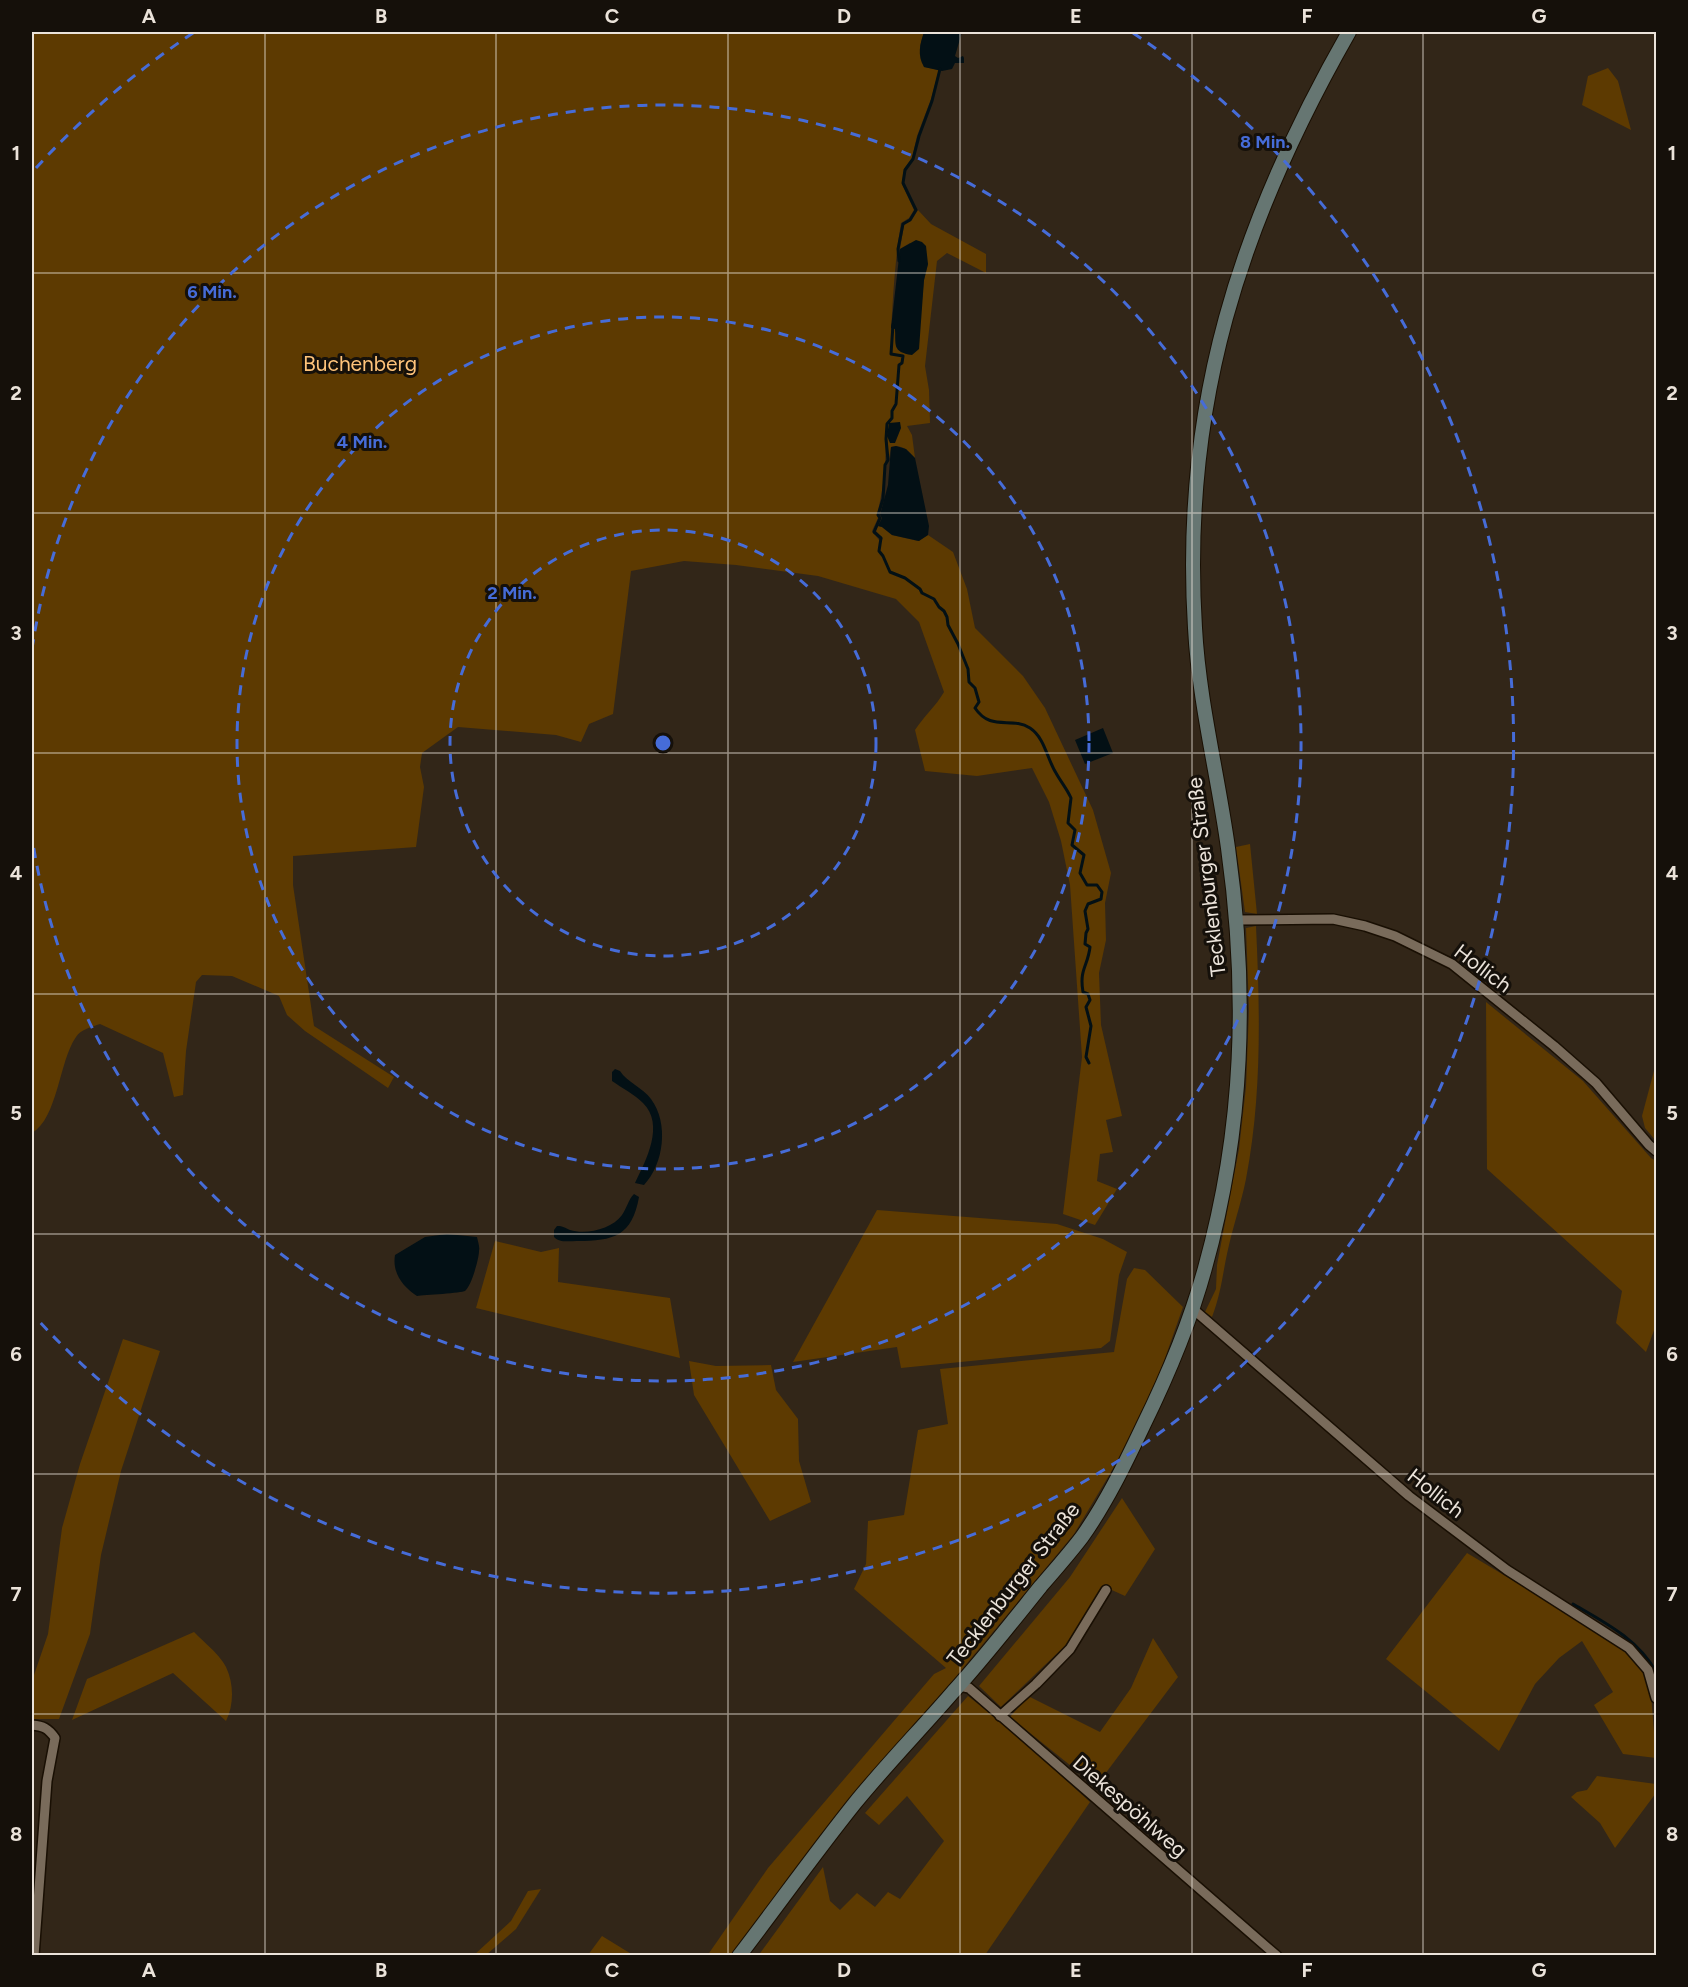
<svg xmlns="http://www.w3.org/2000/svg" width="1688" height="1987" viewBox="0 0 1688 1987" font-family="Figtree,sans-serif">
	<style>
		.green { fill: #5d3a01 }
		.water { fill: #031015 }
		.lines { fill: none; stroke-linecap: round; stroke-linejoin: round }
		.stream { stroke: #031015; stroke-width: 3 }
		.street-casing { stroke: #190f03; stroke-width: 12 }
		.secondary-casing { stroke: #190f03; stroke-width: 16 }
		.street { stroke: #796b5b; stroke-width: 9 }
		.secondary { stroke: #667672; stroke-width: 14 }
		.grid { fill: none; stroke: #ebe3da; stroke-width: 1.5; stroke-opacity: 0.55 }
		.ring { fill: none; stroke: #466cd8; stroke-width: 3; stroke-dasharray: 10 8 }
		.labels { text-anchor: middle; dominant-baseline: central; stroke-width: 6; stroke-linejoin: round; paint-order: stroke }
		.park-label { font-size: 21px; fill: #fec37a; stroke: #15100a }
		.street-label { font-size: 21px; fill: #ebe3da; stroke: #15100a }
		.centre { fill: #466cd8; stroke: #15100a; stroke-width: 3 }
		.ring-label { font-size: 18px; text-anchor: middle; font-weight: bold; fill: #466cd8; stroke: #15100a; stroke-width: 6; stroke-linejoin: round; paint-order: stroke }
		.neatline { fill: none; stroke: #ebe3da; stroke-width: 2 }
		.grid-label { font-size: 20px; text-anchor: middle; font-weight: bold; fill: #ebe3da }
	</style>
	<rect width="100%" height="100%" fill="#322618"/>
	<!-- green -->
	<g class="green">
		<path d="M32 32H924L920 46 924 67 939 70 931 99 917 136 912 158 904 169 902 184 914 210 909 218 901 223C895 258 893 296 891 332L895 328V332L921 310 924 280 928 264 910 243 900 249 904 225 906 222 911 221 918 210 931 224 986 254V273L947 253 937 261 925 366 929 390 930 423 907 426 912 435 915 458C908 450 902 444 891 447L889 459 887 439 885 438C887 464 883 490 877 515L878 518 872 531 879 540 883 539 876 531 878 526 882 527 892 535 918 541 928 535 953 552 967 589 975 628 1023 676 1045 708 1093 810 1111 873 1105 903 1106 940 1099 973 1101 1025 1122 1116 1106 1120 1113 1152 1100 1154 1097 1181 1117 1189 1095 1225 1063 1214 1082 1057 1070 885 1061 841 1049 802 1032 768 977 776 925 771 915 730C924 716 936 706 944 692L919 622 896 599 818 576 736 565 684 561 631 571 613 714 589 724 581 742 556 735 458 727 422 753 420 767 424 787 416 847 293 856V885L314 1026 394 1077 388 1088 305 1031 287 1015 279 996 232 976 202 975 196 982 186 1051 183 1095 174 1097 163 1053 100 1024C92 1027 81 1029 76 1037 59 1061 58 1118 32 1133Z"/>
		<path d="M1608 68 1618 81 1631 130 1582 105 1588 76Z"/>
		<path d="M1250 844 1257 914 1245 912 1236 847Z"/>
		<path d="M1256 926C1260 1010 1262 1096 1246 1179 1241 1204 1232 1229 1227 1254 1222 1278 1221 1293 1212 1317L1205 1312 1216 1289 1217 1265 1239 1149 1246 1087 1249 1010 1246 928Z"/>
		<path d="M1486 1002 1583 1081 1651 1158 1656 1161V1325L1646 1352 1616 1323 1622 1291 1487 1169Z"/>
		<path d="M1655 1067H1656V1141L1645 1128 1642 1116Z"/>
		<path d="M877 1210 1057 1224 1103 1239 1127 1252 1119 1275 1110 1341 1101 1348 901 1368 897 1347 793 1362Z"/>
		<path d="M495 1241 541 1252 559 1248 558 1282 670 1298 680 1358 476 1308Z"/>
		<path d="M1134 1268 1145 1270 1183 1307 1158 1378 1117 1462 1074 1534 944 1691 846 1804 731 1955 707 1956 768 1868 934 1674 946 1668 854 1589 866 1564 868 1521 904 1515 918 1430 948 1424 940 1369 1114 1352 1127 1279Z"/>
		<path d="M123 1339 160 1351 121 1471 101 1555 90 1634 59 1719H32V1676L34 1675 48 1634 62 1528 80 1464Z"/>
		<path d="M689 1361 716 1366 771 1365 776 1390 798 1419 799 1461 811 1502 770 1521 694 1395Z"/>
		<path d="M1122 1498 1155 1549 1125 1596 1103 1586 1071 1640 1001 1707 979 1686 1070 1577Z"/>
		<path d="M1467 1553 1608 1637 1634 1658 1649 1682 1651 1694 1656 1758 1623 1754 1594 1705 1613 1692 1582 1641 1559 1658 1535 1684 1499 1751 1386 1659Z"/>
		<path d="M194 1632C203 1641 221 1656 226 1667 234 1684 234 1705 226 1721L173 1673 72 1720 87 1679Z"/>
		<path d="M1153 1638 1178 1677 1096 1786 1010 1717 1028 1696 1100 1732 1131 1688Z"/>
		<path d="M968 1696 1011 1730 1090 1802 985 1955 758 1956 823 1867 830 1901 840 1910 857 1893 875 1907 888 1892 900 1899 944 1841 907 1796 879 1825 865 1813Z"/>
		<path d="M1597 1776 1656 1784V1793L1615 1848 1600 1823 1571 1797 1577 1792 1587 1790Z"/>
		<path d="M541 1889 516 1929 486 1955H474L511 1921 528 1891Z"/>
		<path d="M602 1936 633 1955H588Z"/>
	</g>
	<!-- water -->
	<g class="water">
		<path d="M924 32H962L955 56 958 58 963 56 964 58V63H955L952 69 942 71 924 67C917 55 920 44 924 32Z"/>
		<path d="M916 240 922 242 926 246 928 264 924 280 919 349 912 355C892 352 896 345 895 329L891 328 900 249Z"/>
		<path d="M900 422 901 428 895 443H890L887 436 889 423Z"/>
		<path d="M896 446 906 449 915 458 929 526 928 535 919 541 892 535 882 527 878 526 882 518 880 515 888 485 891 447Z"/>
		<path d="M1103 728 1113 753 1085 764 1075 740Z"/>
		<path d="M615 1069 620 1071C627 1082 643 1088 651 1099 669 1123 664 1164 644 1185L635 1183C646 1160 665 1125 643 1103 634 1094 622 1088 612 1081V1072Z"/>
		<path d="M634 1194 639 1197C632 1236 614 1241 577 1241 568 1241 560 1243 554 1237V1230L557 1226C563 1226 565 1228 570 1230 586 1235 612 1229 622 1215 627 1208 628 1200 634 1194Z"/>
		<path d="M447 1234 477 1237C478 1242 480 1247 479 1251 479 1259 471 1287 465 1291 462 1293 424 1295 417 1296 403 1287 392 1273 395 1255L425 1237Z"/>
	</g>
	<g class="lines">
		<!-- stream -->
		<g class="stream">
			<path d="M899 261 898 249 903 224 910 220 916 210 903 183 905 170 913 159 919 136 932 101 940 69"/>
			<path d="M893 325 891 354 903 356 902 363 899 365 896 404 892 411V418L887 424 886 439 888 460 885 465 883 499 878 515 880 518 874 532 881 538 879 551 883 556 890 572 905 578 920 589 922 593 934 599 939 607 944 611 947 617 948 625 958 644 968 669 969 682 975 688 979 702 975 708C991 732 1011 716 1030 728 1045 738 1047 759 1056 773 1061 782 1067 789 1071 798L1068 823 1075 830 1072 845 1084 855 1080 873 1087 885H1097L1102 892 1101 899 1088 904 1085 911 1088 929 1086 933 1085 944 1090 947C1088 966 1079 969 1083 992L1088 994 1090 1000 1086 1007 1091 1026 1086 1057 1089 1063"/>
			<path d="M1573 1604C1604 1622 1638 1639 1656 1672"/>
		</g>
		<!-- street casing -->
		<g class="street-casing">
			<g id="street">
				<path d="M1237 920 1333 919 1365 926 1395 936 1452 964 1554 1046 1596 1083 1649 1145 1656 1151"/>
				<path d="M1193 1309 1409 1496 1507 1570 1629 1648 1648 1670 1656 1698"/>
				<path d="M959 1686 969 1688 1277 1956"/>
				<path d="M1000 1716 1036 1684 1070 1649 1106 1590"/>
				<path d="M32 1725C43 1726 48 1728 55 1738L47 1781 34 1956"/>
			</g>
		</g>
		<!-- secondary casing -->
		<g class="secondary-casing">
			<path id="secondary" d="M739 1956C778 1905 815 1853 855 1803 886 1765 921 1729 953 1692 984 1658 1012 1622 1041 1586 1055 1570 1069 1554 1082 1537 1106 1503 1125 1464 1143 1426 1168 1375 1190 1323 1205 1268 1244 1128 1248 991 1228 848 1218 775 1199 702 1195 628 1181 405 1240 223 1349 32"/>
		</g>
		<!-- street -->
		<use href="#street" class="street"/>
		<!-- secondary -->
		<use href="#secondary" class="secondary"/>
	</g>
	<!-- grid -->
	<path class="grid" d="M265 32V1956M496 32V1956M728 32V1956M960 32V1956M1192 32V1956M1423 32V1956M32 273H1656M32 513H1656M32 753H1656M32 994H1656M32 1234H1656M32 1474H1656M32 1714H1656"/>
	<!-- distance rings -->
	<g class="ring">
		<circle cx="663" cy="743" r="213"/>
		<circle cx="663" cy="743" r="426"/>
		<path d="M32 649A638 638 0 1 1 32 837"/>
		<path d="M36 168A851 851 0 0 1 193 33M1133 33A851 851 0 1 1 36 1318"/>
	</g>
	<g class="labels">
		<!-- park labels -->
		<g class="park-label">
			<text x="360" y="363">Buchenberg</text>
		</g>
		<!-- street labels -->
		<g class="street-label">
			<text transform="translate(1206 877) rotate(-97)">Tecklenburger Straße</text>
			<text transform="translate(1483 968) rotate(37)">Hollich</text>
			<text transform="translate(1436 1493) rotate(38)">Hollich</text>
			<text transform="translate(1013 1584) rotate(-52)">Tecklenburger Straße</text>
			<text transform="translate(1130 1806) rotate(41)">Diekespöhlweg</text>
		</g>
	</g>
	<circle cx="663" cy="743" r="9" class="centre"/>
	<g class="ring-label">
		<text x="1265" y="148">8 Min.</text>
		<text x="212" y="298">6 Min.</text>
		<text x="362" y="448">4 Min.</text>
		<text x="512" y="599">2 Min.</text>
	</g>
	<!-- border -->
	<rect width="1688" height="1987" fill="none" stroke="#15100a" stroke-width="66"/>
	<rect x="33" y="33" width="1622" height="1921" class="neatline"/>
	<g class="grid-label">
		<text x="149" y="23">A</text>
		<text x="381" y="23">B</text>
		<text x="612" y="23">C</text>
		<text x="844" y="23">D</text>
		<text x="1076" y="23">E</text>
		<text x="1307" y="23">F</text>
		<text x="1539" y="23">G</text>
		<text x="16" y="160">1</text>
		<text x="1672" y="160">1</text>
		<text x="16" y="400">2</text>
		<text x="1672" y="400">2</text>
		<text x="16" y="640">3</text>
		<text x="1672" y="640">3</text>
		<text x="16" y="880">4</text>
		<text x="1672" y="880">4</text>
		<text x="16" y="1120">5</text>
		<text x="1672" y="1120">5</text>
		<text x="16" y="1361">6</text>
		<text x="1672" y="1361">6</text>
		<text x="16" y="1601">7</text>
		<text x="1672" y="1601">7</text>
		<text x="16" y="1841">8</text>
		<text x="1672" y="1841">8</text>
		<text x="149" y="1977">A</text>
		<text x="381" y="1977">B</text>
		<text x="612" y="1977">C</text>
		<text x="844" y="1977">D</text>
		<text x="1076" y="1977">E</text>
		<text x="1307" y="1977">F</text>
		<text x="1539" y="1977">G</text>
	</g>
</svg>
